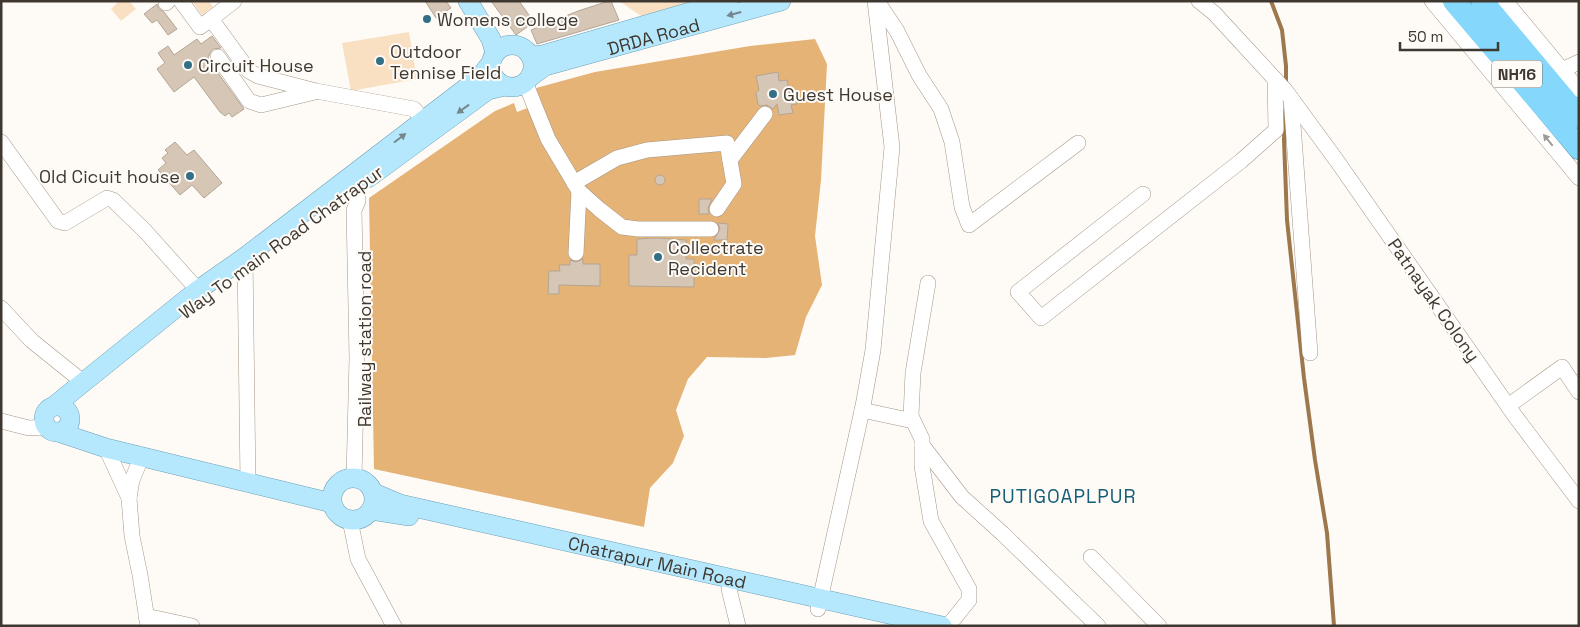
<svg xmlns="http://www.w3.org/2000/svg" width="1580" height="627" viewBox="0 0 1580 627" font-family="'Space Grotesk',sans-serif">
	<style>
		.green { fill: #fae0c2 }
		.forest { fill: #e5b376 }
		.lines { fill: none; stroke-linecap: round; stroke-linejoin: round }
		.stream { stroke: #9c784c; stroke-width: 4 }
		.building { fill: #d6c6b5; stroke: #b4a594 }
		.minor-casing { stroke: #a59685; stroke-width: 16 }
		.major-casing { stroke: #6ca0b4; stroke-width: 20 }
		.highway-casing { stroke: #6ca0b4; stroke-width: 24 }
		.minor { stroke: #fff; stroke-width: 15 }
		.major { stroke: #b6e8fd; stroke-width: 19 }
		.highway { stroke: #85d8fb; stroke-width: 22 }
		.oneway { fill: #74878d }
		.oneway2 { fill: #9e9c98 }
		.poi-dot { fill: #336f86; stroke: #fefbf7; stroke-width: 2 }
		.labels { text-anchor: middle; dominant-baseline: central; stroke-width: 4; stroke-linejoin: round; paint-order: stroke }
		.shield { fill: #fefbf7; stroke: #78726c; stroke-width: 1 }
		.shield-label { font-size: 16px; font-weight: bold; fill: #3e3831 }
		.poi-label { font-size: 18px; fill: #3e3831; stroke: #fefbf7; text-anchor: start }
		.street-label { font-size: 18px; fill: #3e3831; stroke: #fefbf7 }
		.neighbourhood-label { font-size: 19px; letter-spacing: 1px; fill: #156079; stroke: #fefbf7 }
	</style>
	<rect width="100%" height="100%" fill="#fefbf7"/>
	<!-- green -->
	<g class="green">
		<path d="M119 1H129L136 9 121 21 111 9Z"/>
		<path d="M192 1H209L213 7 202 15Z"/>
		<path d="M619 1H698L641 16Z"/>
		<path d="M409 32 417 79 351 91 342 43Z"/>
	</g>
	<!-- forest -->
	<path class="forest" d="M815 39 827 64 821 180 815 236 822 285 806 317 795 355 766 358 707 357 688 379 676 410 684 436 673 463 650 488 644 527 374 469 369 198 495 111 514 103 517 112 541 103 536 88 595 72 750 46Z"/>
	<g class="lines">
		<!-- stream -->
		<g class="stream">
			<path d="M1271 1 1282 30 1286 66V84"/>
			<path d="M1285 111 1284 140 1287 220 1304 378 1315 460 1327 533 1334 626"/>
		</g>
	</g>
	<!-- building -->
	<g class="building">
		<path d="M425 1H446L451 8 436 18Z"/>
		<path d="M491 1H519L534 22 516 35Z"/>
		<path d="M609 1H611L619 20 537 44 531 30 578 11Z"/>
		<path d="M157 4 159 9 164 12 177 29 168 35 157 20 152 23 144 14Z"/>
		<path d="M212 36 221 48 213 49 210 53 208 58 210 62 244 109 232 117 229 113 225 116 220 112 194 77 174 92 157 69 165 63 158 53 168 46 174 55 197 39 201 44Z"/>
		<path d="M778 72 779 81 787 80 790 95 795 94 797 104 791 105 793 113 779 115 777 104 773 109 767 105 760 106 758 104 756 93 759 90 756 76Z"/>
		<path d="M175 142 187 155 194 150 222 183 204 198 192 185 180 195 158 170 166 163 162 158 168 153 165 150Z"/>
		<circle cx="660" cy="180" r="5"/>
		<path d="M699 199H712L708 208 709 214H699Z"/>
		<path d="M718 223 728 224 727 240H714L720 229Z"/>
		<path d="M657 238 686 240V259H694V287L629 286V255H637V239Z"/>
		<path d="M583 259V264H600V286L559 285V294H548L549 271H560L559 265H570V260L576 262Z"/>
	</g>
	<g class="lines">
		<!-- minor casing -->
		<g class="minor-casing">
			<g id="minor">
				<path d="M181 1 200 27 211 19 249 71 258 76 316 91 414 109 423 120"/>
				<path d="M877 1 897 31 919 75 941 109 952 142 962 207 969 225 1078 143"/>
				<path d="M1199 1 1214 13 1285 90 1337 161 1515 416 1579 501"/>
				<path d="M1432 1 1579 178"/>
				<path d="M1505 1 1579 90"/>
				<path d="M166 3 168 1"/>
				<path d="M211 19 234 1"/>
				<path d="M218 57 249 101 261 105 315 92"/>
				<path d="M1562 70 1579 62"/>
				<path d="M525 82 548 139 579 191 599 209 622 227 638 229H711"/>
				<path d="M1291 98 1310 353"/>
				<path d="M1 142 58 221 65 223 107 198 113 200 145 231 198 290"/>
				<path d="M730 160 765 114"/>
				<path d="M574 183 617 158 647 150 727 143 734 184 717 209"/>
				<path d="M1143 194 1018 292 1041 318 1241 161 1276 130 1275 79"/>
				<path d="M576 253 579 191"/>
				<path d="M245 257 248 483"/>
				<path d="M928 283 913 373 911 416 922 439V466L931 521 969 589V600L948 626"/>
				<path d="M1 308 32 341 83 382"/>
				<path d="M1508 406 1562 367 1579 392"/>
				<path d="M862 410 913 421"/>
				<path d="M1 421 29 428 47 427"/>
				<path d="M922 445 962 497 1003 534 1098 626"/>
				<path d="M106 448 129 498"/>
				<path d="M142 456 132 480 129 498 132 536 140 575 148 626"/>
				<path d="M354 477 357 358 354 210 358 201V171"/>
				<path d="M350 520 358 559 394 626"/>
				<path d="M1091 557 1159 626"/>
				<path d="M730 579 729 589 738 626"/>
				<path d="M818 609 863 406 873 350 892 147 875 1"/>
				<path d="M146 616 192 626"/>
			</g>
		</g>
		<!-- major casing -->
		<g class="major-casing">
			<g id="major">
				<path d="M468 1 491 39 495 53"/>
				<circle cx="512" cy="66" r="21"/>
				<path d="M531 56 542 55 728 1"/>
				<path id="s1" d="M530 77 545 66 781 1"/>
				<path d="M368 178 488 90 505 86"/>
				<circle cx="57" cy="419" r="13"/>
				<path d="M54 406 198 290 245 257 479 78 491 63"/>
				<path d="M58 432 106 448 332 503"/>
				<circle cx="353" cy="499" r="21"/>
				<path id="s2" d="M374 493 400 504 942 626"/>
				<path d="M371 510 409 516"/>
			</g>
		</g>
		<!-- highway casing -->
		<g class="highway-casing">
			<g id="highway">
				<path d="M1454 1 1579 148"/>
				<path d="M1482 1 1579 117"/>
			</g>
		</g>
		<!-- minor -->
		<use href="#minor" class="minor"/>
		<!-- major -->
		<use href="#major" class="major"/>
		<!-- highway -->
		<use href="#highway" class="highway"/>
	</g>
	<!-- one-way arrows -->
	<defs><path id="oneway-solid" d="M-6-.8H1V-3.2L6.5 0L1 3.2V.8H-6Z" transform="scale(1.25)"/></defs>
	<g class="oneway">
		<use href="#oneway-solid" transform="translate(734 14) rotate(165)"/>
		<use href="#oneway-solid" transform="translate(463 109) rotate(144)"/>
		<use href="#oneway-solid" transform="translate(400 138) rotate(-37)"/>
	</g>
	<use class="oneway2" href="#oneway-solid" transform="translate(1548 140) rotate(-129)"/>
	<!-- markers -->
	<g class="poi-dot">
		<circle cx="427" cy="19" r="5"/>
		<circle cx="380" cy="61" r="5"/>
		<circle cx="188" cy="65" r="5"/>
		<circle cx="773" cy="94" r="5"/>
		<circle cx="190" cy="176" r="5"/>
		<circle cx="658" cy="257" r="5"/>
	</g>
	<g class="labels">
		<!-- shield labels -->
		<rect class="shield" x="1492" y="60.5" width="50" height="27" rx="4"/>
		<g class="shield-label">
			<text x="1517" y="74">NH16</text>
		</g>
		<!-- poi labels -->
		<g class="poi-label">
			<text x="437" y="19">Womens college</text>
			<text x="390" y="51">Outdoor<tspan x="390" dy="21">Tennise Field</tspan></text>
			<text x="198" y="65">Circuit House</text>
			<text x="783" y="94">Guest House</text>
			<text x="180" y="176" text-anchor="end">Old Cicuit house</text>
			<text x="668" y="247">Collectrate<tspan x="668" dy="21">Recident</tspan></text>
		</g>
		<!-- street labels -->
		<g class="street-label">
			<text stroke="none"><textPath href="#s1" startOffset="131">DRDA Road</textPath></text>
			<text transform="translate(281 242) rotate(-36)">Way To main Road Chatrapur</text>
			<text transform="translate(1434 300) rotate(55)">Patnayak Colony</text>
			<text transform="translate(364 339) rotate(-90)">Railway station road</text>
			<text stroke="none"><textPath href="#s2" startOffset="292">Chatrapur Main Road</textPath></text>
		</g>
		<!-- neighbourhood labels -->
		<g class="neighbourhood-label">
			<text x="1063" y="496">PUTIGOAPLPUR</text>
		</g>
	</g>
	<!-- border -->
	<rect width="1580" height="627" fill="none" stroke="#3e3831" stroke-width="5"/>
	<!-- scale -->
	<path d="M1400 42v8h98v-8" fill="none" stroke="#3e3831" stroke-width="2.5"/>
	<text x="1408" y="42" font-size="15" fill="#3e3831" stroke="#fefbf7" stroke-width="4" paint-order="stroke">50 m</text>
</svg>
